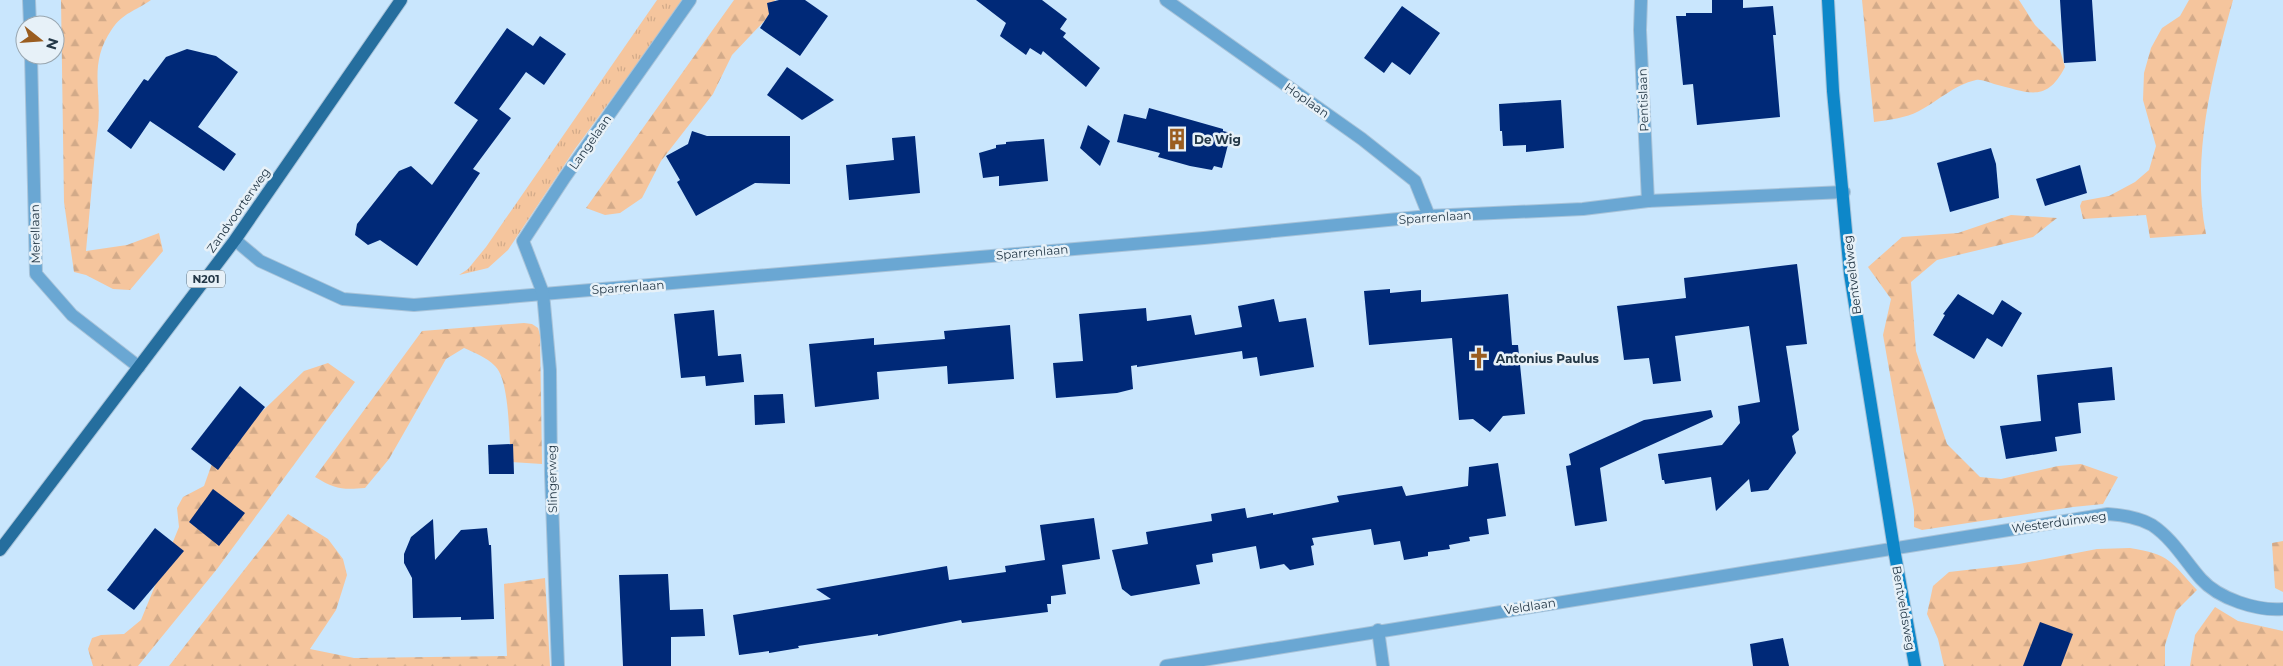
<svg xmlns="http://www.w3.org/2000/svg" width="2283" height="666" viewBox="0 0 2283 666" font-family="Montserrat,sans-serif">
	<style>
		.grass { fill: url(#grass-tufts) }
		.forest { fill: url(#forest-firs) }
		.building { fill: #002978 }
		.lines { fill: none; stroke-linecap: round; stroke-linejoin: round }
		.street-casing { stroke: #a8c3d9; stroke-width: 14 }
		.secondary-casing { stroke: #a8c3d9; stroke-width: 14 }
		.primary-casing { stroke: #a8c3d9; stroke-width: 14 }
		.street { stroke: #6aa7d3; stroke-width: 12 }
		.secondary { stroke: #0d87c9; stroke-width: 12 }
		.primary { stroke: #256e9e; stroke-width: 12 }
		.labels { text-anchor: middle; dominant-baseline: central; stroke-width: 5; stroke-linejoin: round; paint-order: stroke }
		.shield { fill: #e7f1f8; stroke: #5e707c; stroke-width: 1 }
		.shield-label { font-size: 11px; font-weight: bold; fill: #243847 }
		.street-label { font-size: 12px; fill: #243847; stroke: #e7f1f8 }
		.poi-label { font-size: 12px; font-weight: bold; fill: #243847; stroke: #e7f1f8; text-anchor: start }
	</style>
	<defs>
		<pattern id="grass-tufts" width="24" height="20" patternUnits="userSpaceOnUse" patternTransform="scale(1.25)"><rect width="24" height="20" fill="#f5c59d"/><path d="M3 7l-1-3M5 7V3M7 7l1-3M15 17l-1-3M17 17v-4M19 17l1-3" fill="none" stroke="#d2aa89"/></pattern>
		<pattern id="forest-firs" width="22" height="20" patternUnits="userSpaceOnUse" patternTransform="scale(1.25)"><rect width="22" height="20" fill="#f5c59d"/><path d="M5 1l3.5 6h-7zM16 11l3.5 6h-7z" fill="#d2aa89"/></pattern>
	</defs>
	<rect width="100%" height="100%" fill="#c9e6fd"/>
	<!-- grass -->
	<path class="grass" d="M657 0H684L575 149 508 250 488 268 459 275 468 269 486 247Z"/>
	<!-- forest -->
	<g class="forest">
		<path d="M61 0H151C135 11 123 13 112 29 88 64 102 90 98 126 93 167 90 209 86 251L127 245 159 233 163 251 130 290 113 289 86 275 74 272 64 202Z"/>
		<path d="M734 0H775L767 18 732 55 713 94 661 161 642 198 620 213 605 215 586 208Z"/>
		<path d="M1862 0H2019L2035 25 2060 50 2065 67C2046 104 2028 92 1994 84 1988 82 1981 79 1976 80 1954 85 1938 101 1919 111 1906 118 1888 120 1874 122Z"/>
		<path d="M2189 0H2233C2212 75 2191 157 2206 234L2150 238 2146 215 2083 219 2080 206 2082 201 2109 196 2135 182 2149 170 2156 146 2143 100 2144 73 2151 48 2162 28 2180 16Z"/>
		<path d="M2011 215 2057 218 2033 237 1937 260 1911 282 1916 351 1947 444 1980 477 2001 479 2058 466 2081 464 2118 477 2103 504 2073 507 1922 530 1914 527V510L1883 335 1891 299 1868 267 1902 237 1958 233Z"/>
		<path d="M524 323 532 324 538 328 540 335 542 464 511 462C509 440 510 380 495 366 486 357 475 353 464 348L446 359 389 459 365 488C342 490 335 489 315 477L422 331Z"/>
		<path d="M328 363 355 382 217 569 138 666H93L88 649 92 638 101 635 124 634 141 620 179 527 177 508 183 497 204 486 214 458 304 371Z"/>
		<path d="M288 514 328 539 343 559 347 575 336 610 310 649 354 658 507 656 504 584 545 578 550 666H169Z"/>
		<path d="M2283 541V592L2275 588 2272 543Z"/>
		<path d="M2130 548C2170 554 2171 562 2197 590L2176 611 2165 645V666H1944L1938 639 1927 614 1933 586 1949 572 2019 564 2097 549Z"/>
		<path d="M2215 607 2238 621 2283 631V666H2190L2195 635Z"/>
	</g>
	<!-- building -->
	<g class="building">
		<path d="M779 0H805L828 16 800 56 760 28 769 14 767 3Z"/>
		<path d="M976 0H1042L1067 19 1060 29 1066 33 1063 37 1100 68 1086 87 1043 51 1041 55 1030 48 1026 55 1000 36 1006 23Z"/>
		<path d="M1712 0H1743V8L1773 6 1776 35H1773L1780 117 1697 125 1693 84 1683 85 1676 16H1686V13H1712Z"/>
		<path d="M2060 0H2092L2096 61 2064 63Z"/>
		<path d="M1402 6 1440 33 1410 75 1392 62 1384 73 1364 58Z"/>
		<path d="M507 28 533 46 540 36 566 54 544 85 526 72 499 109 511 118 473 169 480 173 417 266 380 240 368 245 355 235 357 224 399 171 411 166 432 185 478 120 454 103Z"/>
		<path d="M187 49 216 56 238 72 198 127 236 154 224 171 150 121 131 149 107 131 144 79 148 81 166 57Z"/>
		<path d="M787 67 834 100 802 120 767 95Z"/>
		<path d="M1561 100 1564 148 1526 152V145L1503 146 1502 131H1500L1499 104Z"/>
		<path d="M1149 108 1223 129V131L1231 133 1222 168 1214 166 1212 170 1190 166 1158 157 1160 153 1117 142 1124 114 1146 119Z"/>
		<path d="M1088 125 1110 141 1100 166 1080 148Z"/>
		<path d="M692 131 707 136H790V184L755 183 696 216 677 182 680 180 666 156 688 144Z"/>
		<path d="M915 136 920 193 849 200 846 165 894 160 892 138Z"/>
		<path d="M1044 139 1048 181 999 186V176L983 178 979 153 996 148V145L1006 144V142Z"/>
		<path d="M1991 148 1996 164 1999 198 1950 212 1937 163Z"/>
		<path d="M2080 165 2087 193 2045 206 2036 179Z"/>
		<path d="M1797 264 1807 344 1786 346 1799 430 1792 436 1796 453 1768 490 1751 492 1749 479 1716 511 1711 477 1665 484 1664 480H1662L1658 454 1722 445 1740 423 1738 406 1760 402 1749 326 1675 336 1681 381 1653 384 1649 358 1624 360 1617 306 1686 298 1684 278Z"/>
		<path d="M1390 289V293L1421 290V302L1508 294 1512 345H1518L1525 414 1503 416 1490 432 1473 419 1459 420 1452 338 1369 345 1364 291Z"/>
		<path d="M1958 294 1993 315 2002 300 2022 313 2002 347 1987 338 1974 359 1933 335 1945 315 1943 314Z"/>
		<path d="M1274 299 1279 322 1306 318 1314 367 1260 376 1257 357 1243 359 1242 351 1137 367V365L1131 366 1133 389 1117 393 1056 398 1053 363 1083 361 1079 314 1146 308 1147 321 1191 315 1195 335 1242 327 1238 306Z"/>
		<path d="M714 310 718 356 741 354 744 382 706 386 705 376 681 378 674 314Z"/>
		<path d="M1010 325 1014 379 948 384 947 366 877 372 879 399 815 407 809 344 874 338V345L945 339 944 331Z"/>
		<path d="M2112 367 2115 400 2078 403 2081 433 2055 437 2057 451 2006 459 2000 426 2041 421 2037 375Z"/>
		<path d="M240 386 265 407 218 470 191 449Z"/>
		<path d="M783 394 785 423 755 425 754 395Z"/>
		<path d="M1711 410 1713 417 1600 468 1607 521 1575 526 1566 466 1571 465 1569 454 1644 420Z"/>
		<path d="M513 444 514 474H489L488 445Z"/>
		<path d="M1498 463 1506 516 1487 519 1489 534 1469 537 1470 541 1449 545 1450 549 1428 552V556L1404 560 1400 541 1374 545 1371 529 1312 538 1314 545 1311 546 1314 565 1290 570 1284 564 1260 569 1256 546 1212 554 1213 562 1196 565 1200 584 1131 596 1122 589 1112 550 1148 544 1146 532 1212 521 1211 514 1245 508 1247 518 1273 513V515L1339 502 1337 496 1402 486 1406 496 1468 486 1469 467Z"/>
		<path d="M213 489 245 513 219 546 189 522Z"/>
		<path d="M1094 518 1100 559 1062 565 1066 594 1051 596V604H1047L1048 612 962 623 961 620 878 636V634L798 646 799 648 769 653V651L739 655 733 615 831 599 816 589 947 566 949 580 1006 572 1005 566 1045 560 1040 525Z"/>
		<path d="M433 519 435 560 461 530 487 528 489 545H491L494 619 461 620V617L413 618 412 578 404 563V554L411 537Z"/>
		<path d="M155 528 184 551 134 610 107 590Z"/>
		<path d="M668 574 670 610 703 609 705 636 671 637V666H623L619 575Z"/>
		<path d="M2040 622 2073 634 2061 666H2023Z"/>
		<path d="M1783 638 1789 666H1753L1750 644Z"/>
	</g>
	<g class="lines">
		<!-- street casing -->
		<g class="street-casing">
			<g id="street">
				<path d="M29 0 30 25"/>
				<path d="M1166 0 1362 139 1415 181 1429 216"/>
				<path d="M1641 0 1640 30 1648 201"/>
				<path d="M31 55 36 274 72 315 139 367"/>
				<path d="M235 240 260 261 343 299 414 305 1204 238 1429 216 1583 209 1648 201 1844 192"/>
				<path d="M1378 630 1383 666"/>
				<path d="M558 666 551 474 550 370 543 293 523 241 565 177 690 0"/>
				<path d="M1166 666 2108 514C2123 515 2138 517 2152 525 2173 539 2185 561 2201 579 2219 599 2257 611 2283 609"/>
			</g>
		</g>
		<!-- secondary casing -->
		<g class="secondary-casing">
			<path id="secondary" d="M1828 0 1833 91 1850 274 1894 549 1915 666"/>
		</g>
		<!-- primary casing -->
		<g class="primary-casing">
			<path id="primary" d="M0 550 235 240 401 0"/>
		</g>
		<!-- street -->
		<use href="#street" class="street"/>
		<!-- secondary -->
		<use href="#secondary" class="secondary"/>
		<!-- primary -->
		<use href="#primary" class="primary"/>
	</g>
	<!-- icons -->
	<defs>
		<g id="building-bare" transform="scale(1.725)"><path d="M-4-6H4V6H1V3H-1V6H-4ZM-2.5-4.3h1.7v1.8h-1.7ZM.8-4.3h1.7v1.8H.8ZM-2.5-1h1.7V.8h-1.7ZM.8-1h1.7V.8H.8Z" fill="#9a5d20" stroke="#e7f1f8" stroke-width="2.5" paint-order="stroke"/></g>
		<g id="church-bare" transform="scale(1.725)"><path d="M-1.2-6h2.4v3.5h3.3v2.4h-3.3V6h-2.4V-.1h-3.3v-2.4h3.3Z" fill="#9a5d20" stroke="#e7f1f8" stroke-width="2.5" paint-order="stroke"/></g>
	</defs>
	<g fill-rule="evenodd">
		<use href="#building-bare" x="1177" y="139"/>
		<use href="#church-bare" x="1479" y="358"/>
	</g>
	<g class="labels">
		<!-- shield labels -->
		<rect class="shield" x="187" y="270.5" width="38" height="17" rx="4"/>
		<g class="shield-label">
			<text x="206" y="279">N201</text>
		</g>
		<!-- street labels -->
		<g class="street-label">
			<text transform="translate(1307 100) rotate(35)">Hoplaan</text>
			<text transform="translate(1643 100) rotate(-92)">Pentislaan</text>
			<text transform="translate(590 142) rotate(-55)">Langelaan</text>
			<text transform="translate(238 210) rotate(-55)">Zandvoorterweg</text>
			<text transform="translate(1435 217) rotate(-4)">Sparrenlaan</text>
			<text transform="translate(35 234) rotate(-91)">Merellaan</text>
			<text transform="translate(1032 252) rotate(-5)">Sparrenlaan</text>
			<text transform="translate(1852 275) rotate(-97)">Bentveldweg</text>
			<text transform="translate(628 287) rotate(-4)">Sparrenlaan</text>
			<text transform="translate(552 479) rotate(-91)">Slingerweg</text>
			<text transform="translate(2059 522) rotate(-8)">Westerduinweg</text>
			<text transform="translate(1530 606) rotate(-9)">Veldlaan</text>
			<text transform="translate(1904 608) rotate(80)">Bentveldsweg</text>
		</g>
		<!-- poi labels -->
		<g class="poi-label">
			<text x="1194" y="139">De Wig</text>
			<text x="1496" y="358">Antonius Paulus</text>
		</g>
	</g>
	<!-- north arrow -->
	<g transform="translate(40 40) rotate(107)"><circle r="24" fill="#e7f1f8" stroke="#99a7b1"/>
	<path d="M0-4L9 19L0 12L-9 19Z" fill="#9a5d20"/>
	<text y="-8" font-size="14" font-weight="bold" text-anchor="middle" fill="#243847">N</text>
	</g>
</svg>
